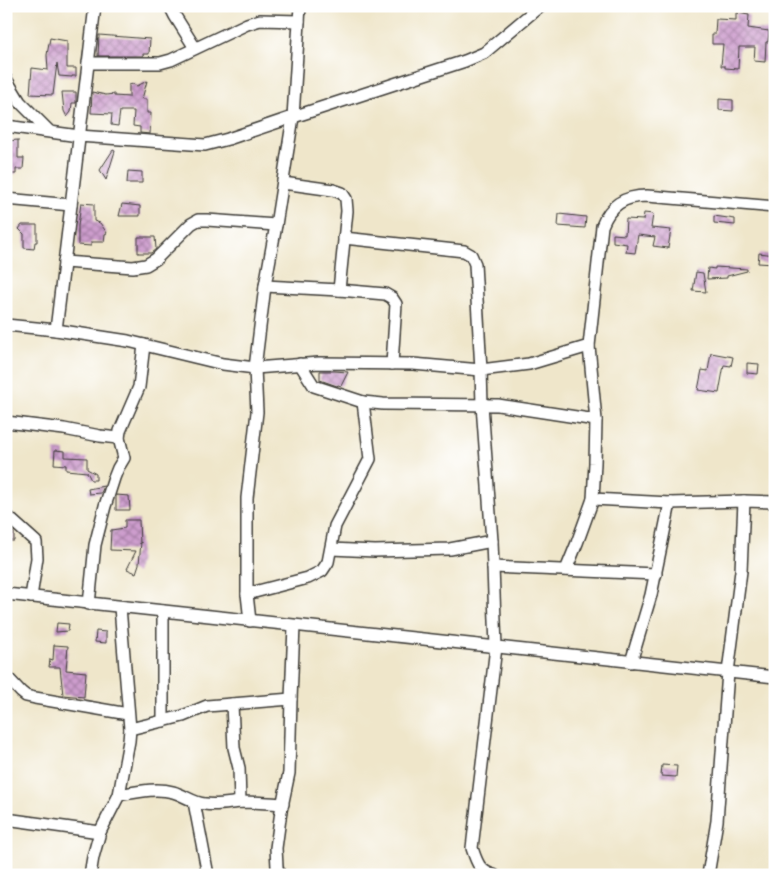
<svg xmlns="http://www.w3.org/2000/svg" width="781" height="881" viewBox="0 0 781 881" font-family="'EB Garamond',serif">
	<style>
		.building { fill: url(#building-cross-hatch) }
		.lines { fill: none; stroke-linecap: round; stroke-linejoin: round }
		.minor-casing { stroke: #3c3a36; stroke-width: 14 }
		.minor { stroke: #fff; stroke-width: 11 }
	</style>
	<defs>
		<pattern id="building-cross-hatch" width="8" height="8" patternUnits="userSpaceOnUse" patternTransform="scale(1.25)"><rect width="8" height="8" fill="#cd9dcd"/><path d="M0 0l8 8M0 8l8-8" fill="none" stroke="#a67fa6"/></pattern>
	</defs>
	<rect width="100%" height="100%" fill="#fff"/>
	<filter id="ink" filterUnits="userSpaceOnUse"><feTurbulence type="fractalNoise" baseFrequency=".02" numOctaves="2"/><feDisplacementMap in="SourceGraphic" scale="10" xChannelSelector="R" yChannelSelector="G"/><feConvolveMatrix kernelMatrix="1 2 1 2 8 2 1 2 1" color-interpolation-filters="sRGB"/></filter>
	<filter id="wash" filterUnits="userSpaceOnUse"><feTurbulence type="fractalNoise" baseFrequency=".0096" numOctaves="4" result="noise"/><feDisplacementMap in="SourceGraphic" scale="20" xChannelSelector="R" yChannelSelector="G"/><feGaussianBlur stdDeviation="1.12" result="paint"/><feColorMatrix in="noise" values="0 0 0 0 0 0 0 0 0 0 0 0 0 0 0 0 0 1.4 0 .05"/><feComposite in="paint" operator="in"/></filter>
	<g filter="url(#wash)">
		<rect width="100%" height="100%" fill="#efe6ca"/>
		<g id="blocks">
			<!-- building -->
			<g class="building">
				<path d="M736 13 749 15 748 28 769 31 768 42H766L765 62 754 61 755 47H739L738 69 725 68V66H721L723 44H712V34H715L716 19 736 20Z"/>
				<path d="M99 35 150 39 149 54H143V56H98Z"/>
				<path d="M50 38 67 41V68H76V76H72V77L59 76 57 63 53 95 30 94 32 68 48 70 47 55Z"/>
				<path d="M147 81 142 99H147V113H151L150 134 140 133V127L133 126 134 111H120L118 126 111 125 112 114 91 113 92 92 106 95 114 94V96L129 97V85L133 84 137 86Z"/>
				<path d="M62 92H76V103H72L71 112 67 117 64 111Z"/>
				<path d="M719 99 733 100V111L719 110Z"/>
				<path d="M18 140V158H24L23 169H16V174H6L7 141Z"/>
				<path d="M113 150 115 151 106 180 100 170Z"/>
				<path d="M128 171 142 172V183H127Z"/>
				<path d="M81 203 94 204V221L100 223 107 233 105 234 104 242H91V246L78 245V226Z"/>
				<path d="M122 204 140 206V216H119Z"/>
				<path d="M644 213 653 214 651 228 671 230 668 248 653 246 655 237 638 235 635 253 626 252 627 244 613 242V234L625 235 626 219 643 220Z"/>
				<path d="M559 214 586 217 585 228 558 226Z"/>
				<path d="M714 216 735 219V225L714 223Z"/>
				<path d="M22 225H37V242H35L34 249 24 248V234L19 229Z"/>
				<path d="M138 237H155L156 249 151 253H138Z"/>
				<path d="M759 253 775 255 774 264 758 263Z"/>
				<path d="M715 267 747 269V271L727 276V278L707 279 708 268 715 269Z"/>
				<path d="M696 272 703 273 706 292 693 291Z"/>
				<path d="M711 353 733 357 731 366 724 365 719 393 698 390 702 370 708 371Z"/>
				<path d="M747 363 759 364 758 374 747 373Z"/>
				<path d="M320 371H334L348 372 341 386 338 385 337 386 320 380Z"/>
				<path d="M55 450 65 451V457L87 458V469L96 474V480H91L87 472 66 470V465L54 464Z"/>
				<path d="M104 486 101 493 89 494 88 489Z"/>
				<path d="M116 495 129 496 130 510H116Z"/>
				<path d="M125 520H139L140 544 141 542 139 564 136 573 127 569 136 551 110 550 111 530 125 528Z"/>
				<path d="M6 530H12L14 533V541H6Z"/>
				<path d="M57 623 69 624 68 631 56 632Z"/>
				<path d="M96 631 106 632V643L95 642Z"/>
				<path d="M54 645 68 646 66 670 86 672 84 697 63 695 60 667H49L50 659 53 660Z"/>
				<path d="M662 765 677 766 676 777 661 776Z"/>
			</g>
		</g>
	</g>
	<g filter="url(#ink)">
		<use href="#blocks" fill-opacity="0" stroke="#3c3a36" stroke-width="1"/>
		<g class="lines">
			<!-- minor casing -->
			<g class="minor-casing">
				<g id="minor">
					<path d="M170 6 175 16 195 48"/>
					<path d="M88 63H160L171 60 247 24 260 20 299 21"/>
					<path d="M6 79 20 102 49 131"/>
					<path d="M6 126 79 136 205 145 228 139 293 117 465 61 484 53 540 6"/>
					<path d="M283 183 333 190 342 193 346 199 347 211 339 290"/>
					<path d="M6 199 71 205"/>
					<path d="M344 238 464 251 471 255 475 264 481 370 482 405 492 541 496 647 472 848C476 860 479 872 494 875"/>
					<path d="M64 262 133 267 146 265 156 259 191 224 198 220H207L276 225"/>
					<path d="M265 286 339 290 385 294 392 298 396 304 392 364"/>
					<path d="M6 325 56 330 128 341 223 364 255 368 319 363 413 364 481 370 529 364 589 346 602 226C610 205 624 196 647 196L775 207"/>
					<path d="M56 330 95 6"/>
					<path d="M300 364 314 386 363 402 383 404 498 405 596 420"/>
					<path d="M6 422 64 429 100 436 119 438"/>
					<path d="M593 499 670 503 744 501 775 502"/>
					<path d="M6 515 36 542 37 558 31 597"/>
					<path d="M331 549 375 551 450 549 492 541"/>
					<path d="M493 567 656 574"/>
					<path d="M566 570 577 543 593 499 595 463 596 420 589 346"/>
					<path d="M6 594 775 677"/>
					<path d="M247 594 308 578 322 571 328 562 335 526 370 459 363 402"/>
					<path d="M89 604 95 545 105 506 114 478 118 468 124 458 119 438 120 431 139 387 144 345"/>
					<path d="M163 611V721"/>
					<path d="M250 621 247 594V498L257 412 255 368 265 286 276 225 293 117 300 6"/>
					<path d="M631 662 651 595 670 503"/>
					<path d="M6 676 21 692 26 696 35 698 128 714"/>
					<path d="M232 704 234 748 239 768 240 802"/>
					<path d="M130 729 183 716 207 706 291 699"/>
					<path d="M119 795C136 792 156 787 173 792 184 795 193 803 205 804 217 806 229 803 240 802 255 802 269 803 283 804"/>
					<path d="M194 802 208 875"/>
					<path d="M6 819 100 832"/>
					<path d="M90 875 93 857 100 832 119 795 129 741 130 729 120 607"/>
					<path d="M279 875 277 867 276 848 281 811 289 773 291 699 294 626"/>
					<path d="M708 875 717 821 728 672 741 571 744 501"/>
				</g>
			</g>
			<!-- minor -->
			<use href="#minor" class="minor"/>
		</g>
	</g>
	<!-- margin -->
	<rect width="781" height="881" fill="none" stroke="#fff" stroke-width="25"/>
</svg>
